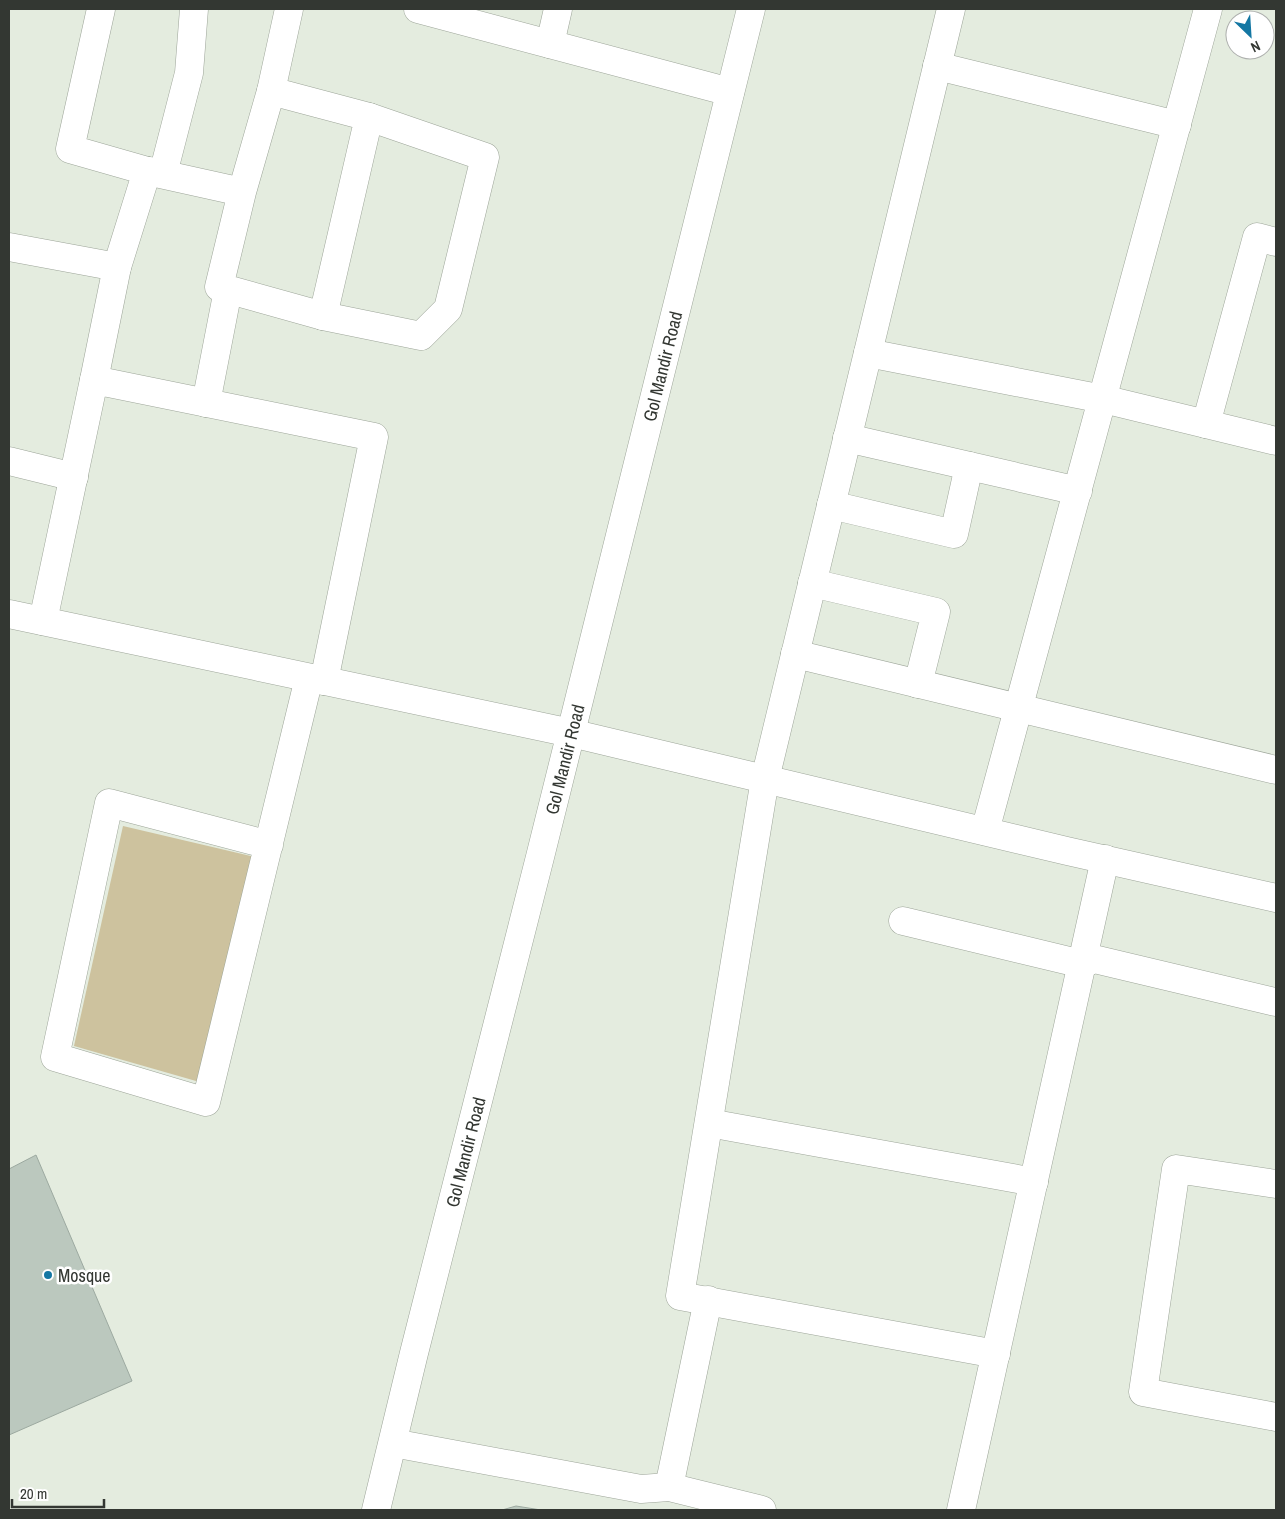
<svg xmlns="http://www.w3.org/2000/svg" width="1285" height="1519" viewBox="0 0 1285 1519" font-family="'Archivo Narrow',sans-serif">
	<style>
		.green { fill: #cdc29e }
		.building { fill: #bbc8be; stroke: #9ca9a0 }
		.lines { fill: none; stroke-linecap: round; stroke-linejoin: round }
		.minor-casing { stroke: #9da599; stroke-width: 29 }
		.tertiary-casing { stroke: #9da599; stroke-width: 29 }
		.minor { stroke: #fff; stroke-width: 28 }
		.tertiary { stroke: #fff; stroke-width: 28 }
		.poi-dot { fill: #1477a3; stroke: #fff; stroke-width: 2 }
		.labels { text-anchor: middle; dominant-baseline: central; stroke-width: 5; stroke-linejoin: round; paint-order: stroke }
		.street-label { font-size: 18px; fill: #333732; stroke: #fff }
		.poi-label { font-size: 18px; fill: #333732; stroke: #fff; text-anchor: start }
	</style>
	<rect width="100%" height="100%" fill="#e4ecdf"/>
	<!-- green -->
	<path class="green" d="M123 826 259 858 203 1083 74 1046Z"/>
	<!-- building -->
	<g class="building">
		<path d="M36 1155 132 1381 9 1435V1169Z"/>
		<path d="M516 1506 541 1510H502Z"/>
	</g>
	<g class="lines">
		<!-- minor casing -->
		<g class="minor-casing">
			<g id="minor">
				<path d="M101 9 70 149 147 171 117 267"/>
				<path d="M418 9 730 92"/>
				<path d="M951 9 765 779 680 1296 996 1354"/>
				<path d="M550 44 558 9"/>
				<path d="M937 66 1177 125"/>
				<path d="M271 91 289 9"/>
				<path d="M147 171 242 192 219 287 323 316 369 117 271 91 242 192"/>
				<path d="M147 171 163 173 164 170 189 73 194 9"/>
				<path d="M9 247 117 267 94 380"/>
				<path d="M323 316 421 336 448 309 485 157 369 117"/>
				<path d="M868 353 1103 399 1276 441"/>
				<path d="M206 403 228 290"/>
				<path d="M1206 424 1257 237 1276 242"/>
				<path d="M847 438 1078 491"/>
				<path d="M9 461 74 477"/>
				<path d="M831 505 954 534 969 466"/>
				<path d="M812 583 936 612 918 684"/>
				<path d="M9 614 571 733 1067 851 1276 898"/>
				<path d="M43 621 94 380 374 437 324 681"/>
				<path d="M795 654 1276 770"/>
				<path d="M985 831 1208 9"/>
				<path d="M269 845 109 803 55 1057 206 1102 309 678"/>
				<path d="M903 921 1082 964 1094 959 1275 1002"/>
				<path d="M709 1123 1034 1182"/>
				<path d="M1276 1184 1176 1169 1143 1392 1276 1417"/>
				<path d="M393 1443 641 1489 669 1487 762 1510"/>
				<path d="M669 1487 708 1300"/>
				<path d="M961 1510 1105 859"/>
			</g>
		</g>
		<!-- tertiary casing -->
		<g class="tertiary-casing">
			<g id="tertiary">
				<path id="s1" d="M376 1510 414 1353 540 857 751 9"/>
			</g>
		</g>
		<!-- minor -->
		<use href="#minor" class="minor"/>
		<!-- tertiary -->
		<use href="#tertiary" class="tertiary"/>
	</g>
	<!-- markers -->
	<circle class="poi-dot" cx="48" cy="1275" r="5"/>
	<g class="labels">
		<!-- street labels -->
		<g class="street-label">
			<text stroke="none"><textPath href="#s1" startOffset="1179">Gol Mandir Road</textPath></text>
			<text stroke="none"><textPath href="#s1" startOffset="774">Gol Mandir Road</textPath></text>
			<text stroke="none"><textPath href="#s1" startOffset="369">Gol Mandir Road</textPath></text>
		</g>
		<!-- poi labels -->
		<g class="poi-label">
			<text x="58" y="1275">Mosque</text>
		</g>
	</g>
	<!-- border -->
	<rect width="1285" height="1519" fill="none" stroke="#333732" stroke-width="20"/>
	<!-- north arrow -->
	<g transform="translate(1250 35) rotate(155)"><circle r="24" fill="#ffffff" stroke="#adafad"/>
	<path d="M0-4L9 19L0 12L-9 19Z" fill="#1477a3"/>
	<text y="-8" font-size="14" font-weight="bold" text-anchor="middle" fill="#333732">N</text>
	</g>
	<!-- scale -->
	<path d="M12 1499v8h92v-8" fill="none" stroke="#333732" stroke-width="2.5"/>
	<text x="20" y="1499" font-size="15" fill="#333732" stroke="#ffffff" stroke-width="4" paint-order="stroke">20 m</text>
</svg>
